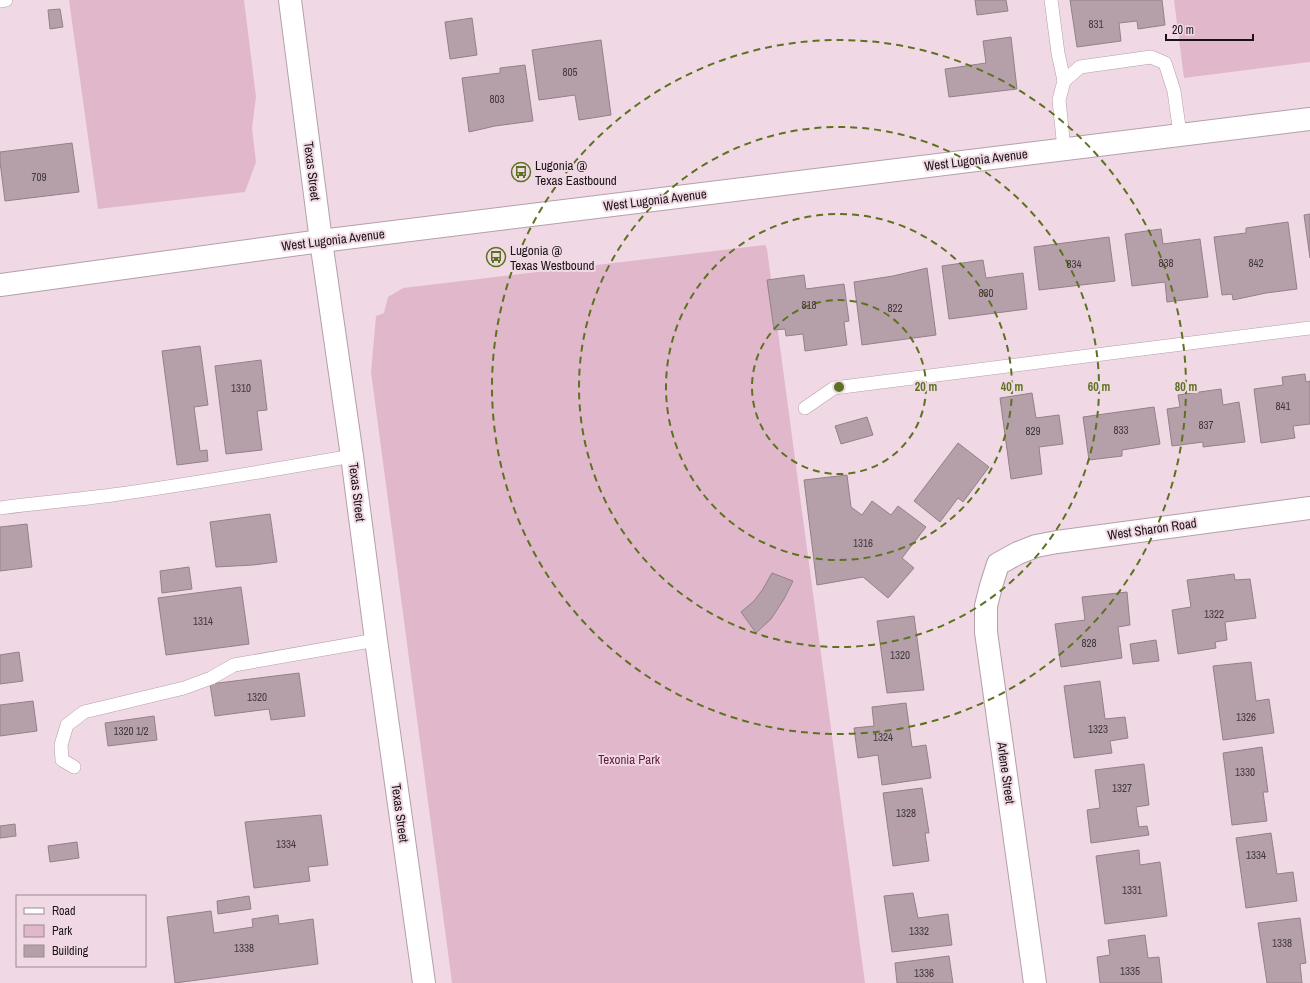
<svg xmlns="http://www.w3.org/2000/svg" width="1310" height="983" viewBox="0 0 1310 983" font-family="'Archivo Narrow',sans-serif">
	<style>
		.green { fill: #e1b8cb }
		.building { fill: #b5a0aa; stroke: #948089 }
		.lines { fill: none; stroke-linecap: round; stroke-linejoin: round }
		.lane-casing { stroke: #b59fa9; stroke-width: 14 }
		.street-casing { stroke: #b59fa9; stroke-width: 24 }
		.secondary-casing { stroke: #b59fa9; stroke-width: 24 }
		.lane { stroke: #fff; stroke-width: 13 }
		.street { stroke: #fff; stroke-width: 22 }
		.secondary { stroke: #fff; stroke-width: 22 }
		.ring { fill: none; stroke: #5d7221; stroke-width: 2; stroke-dasharray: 7 5 }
		.labels { text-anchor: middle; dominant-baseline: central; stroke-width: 4; stroke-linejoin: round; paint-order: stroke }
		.number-label { font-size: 11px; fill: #42373c }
		.street-label { font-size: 13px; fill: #1b1417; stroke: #f0d9e4 }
		.poi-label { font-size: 13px; fill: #1b1417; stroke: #f0d9e4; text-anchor: start }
		.park-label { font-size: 13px; fill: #651c46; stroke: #f0d9e4 }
		.centre { fill: #5d7221; stroke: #f0d9e4; stroke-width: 2 }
		.ring-label { font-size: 12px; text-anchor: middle; font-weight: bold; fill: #5d7221; stroke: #f0d9e4; stroke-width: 4; stroke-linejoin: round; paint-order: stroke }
	</style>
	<rect width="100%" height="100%" fill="#f0d9e4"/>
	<!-- green -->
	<g class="green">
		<path d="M69 0H244L256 97 252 128 256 162 245 192 98 209Z"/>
		<path d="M1174 0H1310V62L1184 78Z"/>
		<path d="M765 245 767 249 865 983H452L371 372 376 316 384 313 388 297 403 288Z"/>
	</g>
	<!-- building -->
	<g class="building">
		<path d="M975 0H1006L1008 11 977 15Z"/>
		<path d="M1070 0H1162L1165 25 1138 29 1137 21 1119 23 1121 41 1077 47Z"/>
		<path d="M60 9 63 27 50 29 48 10Z"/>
		<path d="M472 18 477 55 450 59 445 22Z"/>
		<path d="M1011 37 1017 89 949 97 945 69 986 63 983 41Z"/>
		<path d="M601 40 611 115 579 120 575 95 539 100 532 50Z"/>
		<path d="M525 65 533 121 495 126 469 132 462 78 500 73V68Z"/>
		<path d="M72 143 79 192 5 201 0 162V152Z"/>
		<path d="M1310 214V258L1304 215Z"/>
		<path d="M1288 222 1297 289 1266 293 1233 300 1232 294 1222 295 1214 237 1246 233V228Z"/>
		<path d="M1161 229 1163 244 1200 239 1208 297 1167 302 1165 282 1132 286 1125 234Z"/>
		<path d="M1109 237 1115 281 1039 290 1034 247Z"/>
		<path d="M983 260 986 278 1023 273 1027 309 949 319 942 266Z"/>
		<path d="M927 268 936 335 862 345 854 282 893 276Z"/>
		<path d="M804 275 806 289 844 284 849 321 844 322 847 345 805 351 803 334 786 336 785 329 774 330 767 280Z"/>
		<path d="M200 346 208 405 194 407 200 451 207 450 208 461 177 465 162 351Z"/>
		<path d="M261 360 267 410 257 411 262 450 226 454 215 366Z"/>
		<path d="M1305 374 1306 382 1310 381V424L1293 426 1295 438 1261 443 1254 389 1283 385 1282 377Z"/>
		<path d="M1221 389 1223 405 1239 402 1245 442 1203 447V442L1172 446 1167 409 1180 407 1178 395Z"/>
		<path d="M1032 393 1036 418 1059 415 1063 444 1039 447 1042 474 1011 479 1000 398Z"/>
		<path d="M1154 407 1160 444 1122 450V456L1089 460 1083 417Z"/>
		<path d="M867 417 873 435 841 444 835 426Z"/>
		<path d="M958 443 989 467 963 502 958 498 940 522 914 501Z"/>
		<path d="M847 475 851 507 862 515 872 501 891 515 898 506 926 527 902 558 914 568 888 598 863 577 817 585 804 480Z"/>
		<path d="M270 514 277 562 253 565 216 567 210 522Z"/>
		<path d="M27 524 32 567 0 571V527Z"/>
		<path d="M189 567 192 589 162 593 160 571Z"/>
		<path d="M772 573 793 581 784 599 771 619 756 633 741 612 754 601 763 589Z"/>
		<path d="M1234 574 1235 580 1250 579 1256 618 1225 622 1227 640 1215 642 1216 648 1178 654 1172 610 1191 607 1187 580Z"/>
		<path d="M241 587 249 644 166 655 158 598Z"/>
		<path d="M1127 592 1130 625 1118 627 1122 658 1061 667 1055 624 1085 620 1082 597Z"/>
		<path d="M914 616 924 690 887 693 877 621Z"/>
		<path d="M1156 640 1159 661 1133 664 1130 644Z"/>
		<path d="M19 652 23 681 0 684V655Z"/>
		<path d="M1251 662 1256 701 1269 699 1274 733 1223 740 1213 666Z"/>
		<path d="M299 673 305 716 271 720 269 709 215 716 210 684Z"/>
		<path d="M1100 681 1105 719 1125 717 1128 738 1110 741 1112 753 1074 758 1064 686Z"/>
		<path d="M33 701 37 731 0 736V705Z"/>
		<path d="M906 703 912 747 926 745 931 778 882 785 878 755 858 758 854 728 874 726 872 707Z"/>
		<path d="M154 716 157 740 108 746 105 723Z"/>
		<path d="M1262 747 1268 792H1263L1267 821 1232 825 1223 753Z"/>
		<path d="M1144 764 1149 805 1136 807 1139 827 1147 826 1149 835 1091 843 1087 810 1100 808 1095 770Z"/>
		<path d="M922 788 929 833H925L929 861 893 866 883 793Z"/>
		<path d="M321 815 328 865 308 867 310 881 254 888 245 822Z"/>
		<path d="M15 824 16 836 0 838V826Z"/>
		<path d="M1271 833 1277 874 1293 872 1297 901 1246 908 1236 838Z"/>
		<path d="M77 842 79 858 50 862 48 846Z"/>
		<path d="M1139 850 1140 865 1160 862 1167 916 1105 924 1096 856Z"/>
		<path d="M913 893 918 918 948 914 952 945 892 952 884 896Z"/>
		<path d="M249 896 251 909 218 914 217 901Z"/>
		<path d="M211 911 214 933 253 927 252 919 278 915 279 924 313 919 318 964 175 983 167 917Z"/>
		<path d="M1300 918 1306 963 1300 964 1302 983H1267L1258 923Z"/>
		<path d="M1145 935 1148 958 1159 957 1162 983H1100L1097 957 1110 955 1108 940Z"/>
		<path d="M949 956 953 983H897L895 963Z"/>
	</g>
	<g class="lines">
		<!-- lane casing -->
		<g class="lane-casing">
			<g id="lane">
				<path d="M1051 0 1058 53 1064 81"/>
				<path d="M0 1 6 0"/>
				<path d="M1064 149 1059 100 1064 81 1080 67 1151 57 1165 63 1174 91 1180 134"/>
				<path d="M805 408 834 388 1310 328"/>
				<path d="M0 508C37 503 75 500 112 495 192 484 272 470 352 456"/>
				<path d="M74 767 62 760 61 745 67 725 84 712 184 688 211 678 234 665 376 640"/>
			</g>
		</g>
		<!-- street casing -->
		<g class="street-casing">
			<path id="street" d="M1035 983 986 632V606L991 586 998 564 1018 553 1036 546 1057 542 1310 508"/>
		</g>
		<!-- secondary casing -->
		<g class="secondary-casing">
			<g id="secondary">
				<path d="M290 0 321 241 352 456 376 640 424 983"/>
				<path d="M0 285 321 241 1310 119"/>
			</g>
		</g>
		<!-- lane -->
		<use href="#lane" class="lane"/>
		<!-- street -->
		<use href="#street" class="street"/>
		<!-- secondary -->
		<use href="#secondary" class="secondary"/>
	</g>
	<!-- distance rings -->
	<g class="ring">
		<circle cx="839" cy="387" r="87"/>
		<circle cx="839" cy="387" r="173"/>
		<circle cx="839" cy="387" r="260"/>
		<circle cx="839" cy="387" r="347"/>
	</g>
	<!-- icons -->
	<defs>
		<g id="bus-ring" transform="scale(1)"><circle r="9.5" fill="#f0d9e4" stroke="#5d7221" stroke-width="1.5"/><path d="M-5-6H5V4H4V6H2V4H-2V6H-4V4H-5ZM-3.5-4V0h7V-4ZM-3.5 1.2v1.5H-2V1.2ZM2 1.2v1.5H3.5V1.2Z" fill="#5d7221"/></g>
	</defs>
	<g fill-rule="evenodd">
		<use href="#bus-ring" x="521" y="172"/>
		<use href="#bus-ring" x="496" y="257"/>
	</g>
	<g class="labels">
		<!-- number labels -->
		<g class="number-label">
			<text x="1096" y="24">831</text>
			<text x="570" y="72">805</text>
			<text x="497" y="99">803</text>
			<text x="39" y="177">709</text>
			<text x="1166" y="263">838</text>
			<text x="1256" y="263">842</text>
			<text x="1074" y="264">834</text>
			<text x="986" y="293">830</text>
			<text x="809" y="305">818</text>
			<text x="895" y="308">822</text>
			<text x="241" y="388">1310</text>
			<text x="1283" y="406">841</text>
			<text x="1206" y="425">837</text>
			<text x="1121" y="430">833</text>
			<text x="1033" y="431">829</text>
			<text x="863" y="543">1316</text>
			<text x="1214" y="614">1322</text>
			<text x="203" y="621">1314</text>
			<text x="1089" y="643">828</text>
			<text x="900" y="655">1320</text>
			<text x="257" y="697">1320</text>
			<text x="1246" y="717">1326</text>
			<text x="1098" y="729">1323</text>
			<text x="131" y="731">1320 1/2</text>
			<text x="883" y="737">1324</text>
			<text x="1245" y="772">1330</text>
			<text x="1122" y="788">1327</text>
			<text x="906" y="813">1328</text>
			<text x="286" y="844">1334</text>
			<text x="1256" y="855">1334</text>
			<text x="1132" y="890">1331</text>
			<text x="919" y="931">1332</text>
			<text x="1282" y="943">1338</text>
			<text x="244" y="948">1338</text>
			<text x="1130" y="971">1335</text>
			<text x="924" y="973">1336</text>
		</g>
		<!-- street labels -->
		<g class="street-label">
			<text transform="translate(976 160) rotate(-7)">West Lugonia Avenue</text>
			<text transform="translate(312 171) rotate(83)">Texas Street</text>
			<text transform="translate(655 200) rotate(-7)">West Lugonia Avenue</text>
			<text transform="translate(333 240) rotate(-7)">West Lugonia Avenue</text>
			<text transform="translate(357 492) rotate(83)">Texas Street</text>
			<text transform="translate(1152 529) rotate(-8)">West Sharon Road</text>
			<text transform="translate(1006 773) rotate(82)">Arlene Street</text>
			<text transform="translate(400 813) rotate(82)">Texas Street</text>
		</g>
		<!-- poi labels -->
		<g class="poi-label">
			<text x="535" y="165">Lugonia @<tspan x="535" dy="15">Texas Eastbound</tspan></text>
			<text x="510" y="250">Lugonia @<tspan x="510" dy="15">Texas Westbound</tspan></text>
		</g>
		<!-- park labels -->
		<g class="park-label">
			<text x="629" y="759">Texonia Park</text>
		</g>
	</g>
	<circle cx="839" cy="387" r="6" class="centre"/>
	<g class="ring-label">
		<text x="926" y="391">20 m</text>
		<text x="1012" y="391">40 m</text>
		<text x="1099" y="391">60 m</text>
		<text x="1186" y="391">80 m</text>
	</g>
	<!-- legend -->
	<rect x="16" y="895" width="130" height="72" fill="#f0d9e4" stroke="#9b8a92"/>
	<rect x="24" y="908" width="20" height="6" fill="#ffffff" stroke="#9b8a92"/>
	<text x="52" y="915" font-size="12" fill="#1b1417">Road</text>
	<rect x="24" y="925" width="20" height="12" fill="#e1b8cb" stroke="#9b8a92"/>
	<text x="52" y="935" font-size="12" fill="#1b1417">Park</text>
	<rect x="24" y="945" width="20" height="12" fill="#b5a0aa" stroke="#9b8a92"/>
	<text x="52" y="955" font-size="12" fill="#1b1417">Building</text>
	<!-- scale -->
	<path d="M1166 34v6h87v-6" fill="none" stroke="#1b1417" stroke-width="2"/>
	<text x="1172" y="34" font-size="12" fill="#1b1417" stroke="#f0d9e4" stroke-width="3" paint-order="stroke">20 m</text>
</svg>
